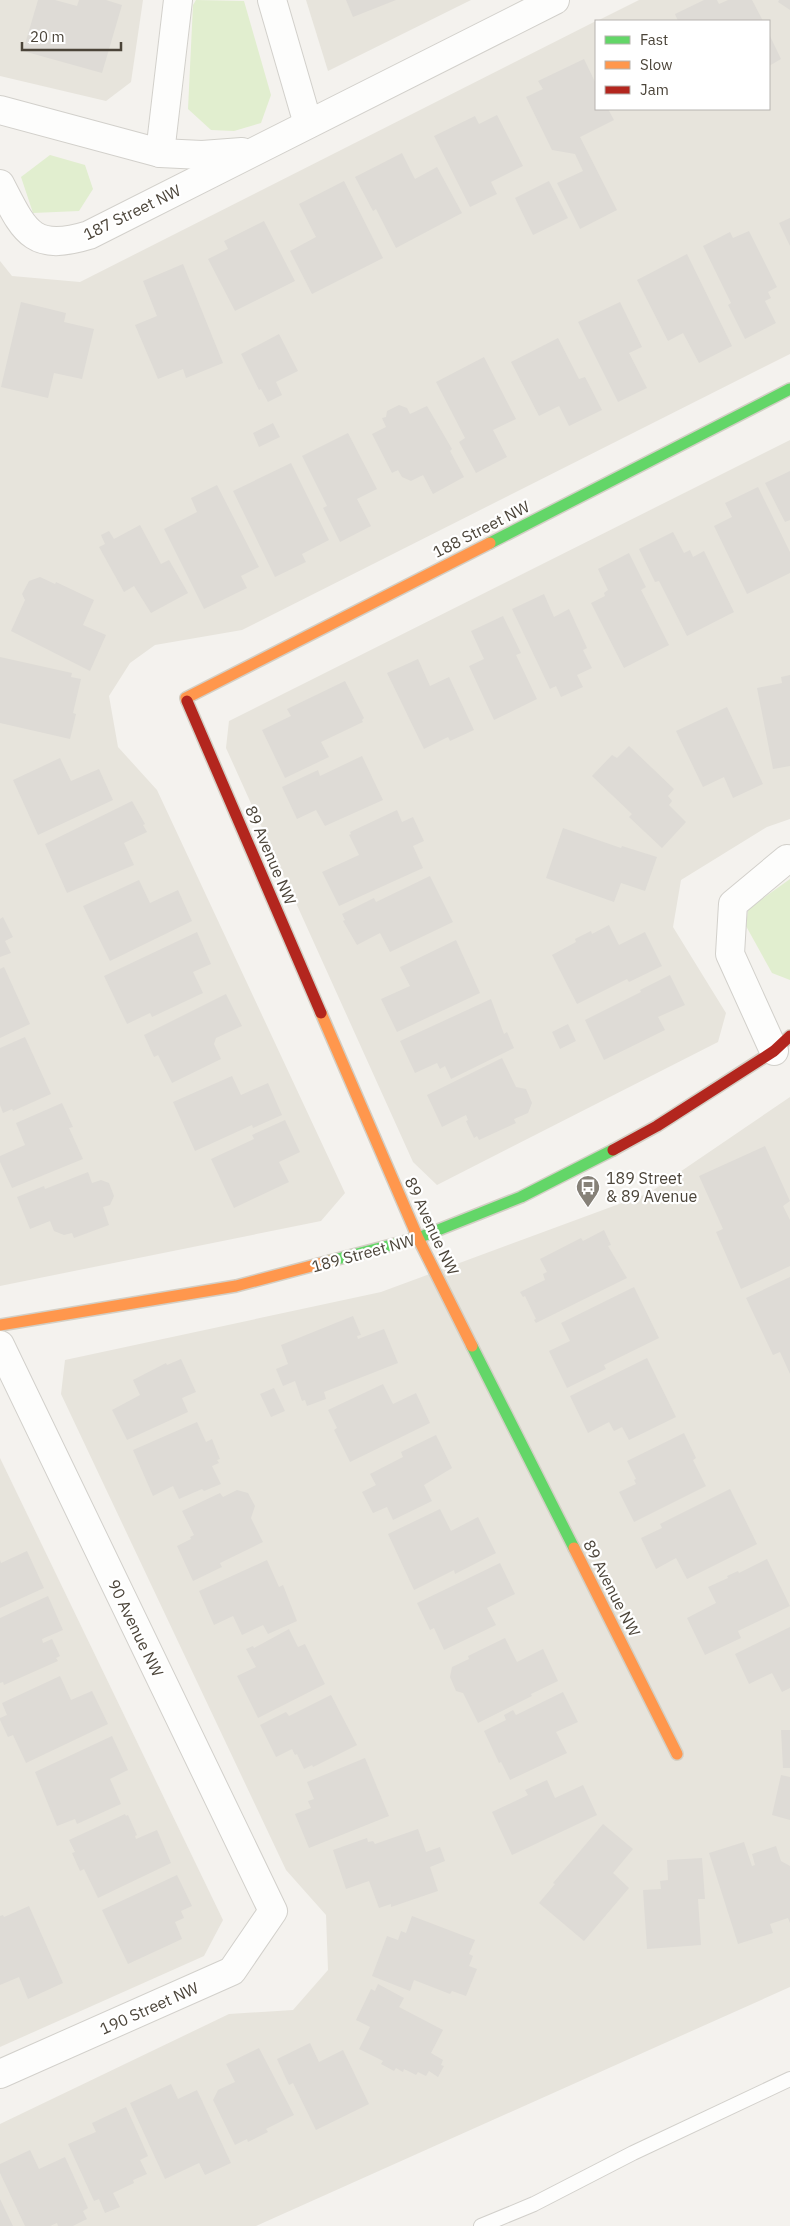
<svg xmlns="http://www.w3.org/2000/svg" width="790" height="2226" viewBox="0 0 790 2226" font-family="'IBM Plex Sans',sans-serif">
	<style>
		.residential { fill: #e7e4dc }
		.green { fill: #e1eecf }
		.building { fill: #dedbd6 }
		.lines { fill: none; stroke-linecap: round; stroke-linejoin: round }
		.lane-casing { stroke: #d2d0cb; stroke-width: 16 }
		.street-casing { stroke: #d2d0cb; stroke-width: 30 }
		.fast-casing { stroke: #d3cfc5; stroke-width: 14 }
		.slow-casing { stroke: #d3cfc5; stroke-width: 14 }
		.jam-casing { stroke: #d3cfc5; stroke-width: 14 }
		.lane { stroke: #fdfdfc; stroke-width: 14 }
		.street { stroke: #fdfdfc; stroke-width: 28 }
		.fast { stroke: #63d668; stroke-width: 11 }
		.slow { stroke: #ff974d; stroke-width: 11 }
		.jam { stroke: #b3261e; stroke-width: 11 }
		.labels { text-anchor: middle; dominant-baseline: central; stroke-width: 4.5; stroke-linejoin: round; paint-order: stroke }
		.street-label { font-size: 16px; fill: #4b4439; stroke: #fff }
		.poi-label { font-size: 16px; fill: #4b4439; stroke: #fff; text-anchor: start }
	</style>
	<rect width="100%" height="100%" fill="#f4f2ee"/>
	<!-- residential -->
	<g class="residential">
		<path d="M0 0H143L131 82 106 101 0 76Z"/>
		<path d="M306 0H471L328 71Z"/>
		<path d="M639 0H790V354L242 630 155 645 130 663 109 696 118 747 157 790 345 1193 321 1221 0 1286V261L12 276 80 282 596 21V109H769V21H597Z"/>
		<path d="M790 440V819L767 827 681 880 673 927 726 1013 718 1042 437 1185 413 1162 226 748 229 721Z"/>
		<path d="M790 1097V1987L256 2226H0V2124L229 2014 293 2010 328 1970 326 1915 286 1870 61 1394 65 1360 381 1292 649 1193Z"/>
		<path d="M0 1458 223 1920 204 1956 0 2047Z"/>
	</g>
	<!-- green -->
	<g class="green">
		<path d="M196 0 244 1 271 95 261 123 234 131 211 130 188 109 193 5Z"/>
		<path d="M50 155 85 165 93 189 79 211 33 213 21 177Z"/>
		<path d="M790 879V980L772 973 746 926 748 909Z"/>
	</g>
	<!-- building -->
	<g class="building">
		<path d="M38 0H55L77 6 79 0H106L122 5 102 73 23 51Z"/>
		<path d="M346 0H396L353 17Z"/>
		<path d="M704 0H717L719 4 728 0H752L763 21H678L675 14Z"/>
		<path d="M779 0H790V10L778 2Z"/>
		<path d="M769 34 781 59 769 66Z"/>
		<path d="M584 59 596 84V109H608L614 120 580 137 617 210 580 229 557 183 583 171 575 154 552 150 526 97 543 89 538 81Z"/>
		<path d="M497 115 523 166 491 182 497 194 470 207 434 136 475 116 479 124Z"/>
		<path d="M402 153 415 179 437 167 462 213 396 248 376 209 373 211 355 177Z"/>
		<path d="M344 181 383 258 312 294 290 251 316 237 299 204Z"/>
		<path d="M549 181 568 218 533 235 515 198Z"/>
		<path d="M790 218V246L779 223Z"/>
		<path d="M264 221 295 281 235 311 208 259 228 249 224 241Z"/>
		<path d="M749 231 777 287 768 292 771 298 765 301 776 323 745 339 728 305 731 303 703 246 730 232 733 238Z"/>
		<path d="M687 254 732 346 699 363 683 333 668 341 637 280Z"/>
		<path d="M183 264 223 363 186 378 183 369 158 379 135 325 157 316 143 281Z"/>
		<path d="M21 302 66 313 64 322 94 329 82 379 54 373 48 398 1 387Z"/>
		<path d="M620 302 642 347 629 353 647 388 618 402 578 322Z"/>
		<path d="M279 334 298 371 276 382 282 395 268 402 261 389 259 390 241 354Z"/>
		<path d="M558 338 579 379 585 377 602 410 569 426 559 406 539 416 511 362Z"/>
		<path d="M484 357 516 419 493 430 507 457 476 473 459 442 465 438 436 382Z"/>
		<path d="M399 405 407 408 410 414 427 406 452 449 450 451 464 477 433 494 423 475 411 481 402 477 398 470 392 473 372 434 386 427 382 418 386 417 387 411Z"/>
		<path d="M273 423 280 437 259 447 253 433Z"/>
		<path d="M348 433 377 489 357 499 371 526 340 542 323 508 327 506 302 456Z"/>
		<path d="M291 463 329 540 302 554 306 562 275 577 233 491Z"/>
		<path d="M790 471V520L785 522 765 483Z"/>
		<path d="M217 485 259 567 241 576 247 588 204 609 164 529 197 512 191 498Z"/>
		<path d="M758 487 790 552V573L747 594 714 526 732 517 725 503Z"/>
		<path d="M140 525 161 564 169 560 188 593 151 613 134 586 124 592 99 547 105 544 101 535 109 531 114 539Z"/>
		<path d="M673 532 684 553 690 550 693 557 704 551 734 612 687 636 659 581 655 582 639 549Z"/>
		<path d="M629 553 646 587 641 590 669 645 624 668 591 603 605 596 604 593 608 590 598 569Z"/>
		<path d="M40 577 55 584 56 582 94 600 83 625 106 635 90 671 11 631 25 600 22 594 29 581Z"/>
		<path d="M544 594 554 617 569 609 587 648 583 650 592 668 577 675 583 687 561 697 556 686 550 689 512 609Z"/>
		<path d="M503 616 521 653 516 655 537 699 494 720 469 666 484 659 471 631Z"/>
		<path d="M0 657 72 673 71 677 81 679 73 713 76 714 70 739 0 723Z"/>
		<path d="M418 659 430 686 449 677 474 730 450 741 448 737 424 749 387 673Z"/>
		<path d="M790 675V766L773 769 757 688 782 683 781 677Z"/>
		<path d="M345 681 364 718 362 720 363 722 321 742 329 757 285 778 262 730 291 716 287 709Z"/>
		<path d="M727 707 763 784 733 798 724 777 703 787 676 731Z"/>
		<path d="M629 746 674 789 668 796 672 801 669 805 686 822 662 848 629 817 632 814 592 776 612 755 617 758Z"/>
		<path d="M362 756 383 800 325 826 316 810 297 819 282 787 318 770 320 776Z"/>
		<path d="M60 758 71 781 99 769 113 800 38 835 13 780Z"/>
		<path d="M132 801 145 824 143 825 147 832 124 843 134 865 67 893 45 844Z"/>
		<path d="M397 810 402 822 413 817 424 841 413 846 423 868 339 906 322 872 359 855 349 835 351 834 350 832Z"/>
		<path d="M563 828 621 848 622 846 657 857 645 891 621 883 614 902 546 878Z"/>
		<path d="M430 876 453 922 390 952 380 933 357 945 343 921 345 920 342 914 374 898 376 902Z"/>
		<path d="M139 880 150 903 178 890 192 921 110 961 83 906Z"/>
		<path d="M3 917 13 937 5 941 11 953 0 957V919Z"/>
		<path d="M609 925 619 945 645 932 662 966 629 982 627 979 577 1004 552 955 576 942 575 939 591 931 592 934Z"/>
		<path d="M197 932 211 964 193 972 203 993 152 1017 150 1013 127 1024 104 976Z"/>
		<path d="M456 940 480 993 397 1032 381 999 410 986 400 967Z"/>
		<path d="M4 967 30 1024 0 1038V969Z"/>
		<path d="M670 975 685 1005 658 1017 665 1030 604 1060 585 1020 641 992 640 990Z"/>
		<path d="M226 994 242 1026 216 1038 214 1044 221 1059 172 1083 158 1055 154 1057 144 1035Z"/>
		<path d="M491 999 504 1034 507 1032 514 1048 451 1079 445 1066 440 1069 437 1063 415 1073 400 1041Z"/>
		<path d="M568 1024 576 1041 560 1049 552 1032Z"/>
		<path d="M25 1037 51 1094 13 1111 12 1109 3 1113 0 1105V1048Z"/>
		<path d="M502 1058 516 1087 526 1089 532 1103 528 1113 514 1119 516 1123 479 1140 477 1136 474 1138 466 1121 468 1120 466 1115 442 1127 427 1095Z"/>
		<path d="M232 1076 241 1095 268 1083 282 1115 253 1128 252 1125 195 1151 173 1102Z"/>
		<path d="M62 1103 73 1127 69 1128 83 1159 12 1188 0 1162V1156L25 1145 16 1123Z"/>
		<path d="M285 1120 300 1152 279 1162 289 1182 234 1208 211 1159 254 1139 252 1135Z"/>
		<path d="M765 1146 790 1201 783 1206 790 1220V1266L741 1289 716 1232 723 1229 699 1176Z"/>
		<path d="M88 1172 92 1183 101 1180 109 1183 114 1196 110 1205 103 1207 109 1225 74 1238 72 1233 64 1235 54 1231 50 1221 30 1229 17 1197 44 1186 45 1189Z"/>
		<path d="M604 1230 611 1245 608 1246 627 1278 536 1323 534 1320 536 1319 525 1296 523 1297 520 1292 545 1280 543 1274 547 1272 540 1259 581 1238 583 1241Z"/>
		<path d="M790 1277V1374L780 1352 773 1355 746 1298Z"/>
		<path d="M634 1287 659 1338 604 1365 606 1369 567 1388 549 1351 570 1341 561 1323Z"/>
		<path d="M353 1316 361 1335 357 1336 358 1339 384 1329 398 1363 324 1392 326 1399 307 1406 305 1400 302 1401 295 1381 283 1386 276 1369 288 1364 281 1345Z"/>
		<path d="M647 1358 676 1417 629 1440 622 1427 614 1431 609 1422 588 1433 570 1396Z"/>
		<path d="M181 1359 196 1392 182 1398 188 1412 127 1440 112 1410 140 1395 133 1380 166 1363 167 1365Z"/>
		<path d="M383 1384 393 1404 416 1393 430 1423 350 1462 334 1430 337 1428 328 1410Z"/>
		<path d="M274 1388 285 1411 271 1417 260 1394Z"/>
		<path d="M197 1422 206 1442 212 1439 220 1459 217 1460 219 1463 212 1466 221 1484 204 1491 202 1489 179 1499 173 1486 153 1496 133 1450Z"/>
		<path d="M684 1433 696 1458 693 1460 706 1486 634 1522 619 1492 636 1484 634 1480 636 1479 627 1461Z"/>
		<path d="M436 1435 452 1468 424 1485 432 1501 393 1520 387 1507 373 1513 362 1492 376 1485 370 1474 403 1457 401 1452Z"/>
		<path d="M730 1489 757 1544 687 1579 676 1558 656 1569 641 1538 662 1528 660 1524Z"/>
		<path d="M237 1490 248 1493 255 1506 251 1518 263 1542 220 1563 222 1567 193 1581 177 1546 191 1539 190 1537 194 1535 182 1511 220 1493 223 1497Z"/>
		<path d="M440 1509 451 1531 478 1517 496 1553 455 1574 454 1570 414 1590 388 1534Z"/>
		<path d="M27 1551 44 1588 0 1608V1560L1 1563Z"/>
		<path d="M767 1559 790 1606 738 1631 741 1638 705 1655 687 1618 716 1603 708 1587 728 1578 727 1576 738 1571 739 1573Z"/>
		<path d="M267 1560 279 1587 283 1585 297 1621 268 1634 263 1625 242 1635 233 1616 214 1625 199 1591Z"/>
		<path d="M500 1563 515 1594 487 1608 496 1625 444 1650 434 1628 430 1630 417 1603Z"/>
		<path d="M48 1596 63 1630 42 1639 43 1643 52 1639 60 1656 56 1658 58 1661 4 1685 3 1682 0 1683V1618Z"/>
		<path d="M790 1627V1688L782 1692 772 1673 749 1684 735 1654Z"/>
		<path d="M289 1629 298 1647 305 1644 325 1684 258 1718 237 1676 256 1667 246 1649 253 1646 254 1648Z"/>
		<path d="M505 1638 517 1662 543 1649 558 1681 531 1694 532 1696 478 1723 463 1693 456 1691 450 1677 452 1667 469 1659 468 1656Z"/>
		<path d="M60 1676 71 1700 92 1691 108 1724 26 1763 13 1735 8 1737 0 1720V1718L7 1715 2 1703Z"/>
		<path d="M563 1692 578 1722 556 1732 567 1753 510 1780 501 1762 499 1763 484 1731 506 1720 504 1715 513 1710 516 1715Z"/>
		<path d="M331 1695 357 1745 313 1767 312 1765 304 1769 297 1754 295 1755 292 1749 276 1757 260 1725 286 1712 289 1716Z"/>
		<path d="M781 1730H790V1768H783Z"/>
		<path d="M112 1736 128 1770 110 1779 121 1804 77 1824 75 1819 57 1826 35 1772Z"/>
		<path d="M365 1758 389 1816 309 1848 295 1814 311 1808 308 1801 314 1799 307 1782Z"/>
		<path d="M781 1775 790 1777V1820L772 1815Z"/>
		<path d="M547 1780 555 1798 583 1785 597 1815 512 1855 492 1812 528 1795 525 1790Z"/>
		<path d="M125 1814 126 1816 128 1815 137 1835 135 1836 136 1839 157 1830 171 1863 98 1898 84 1869 80 1871 72 1853 75 1852 69 1840Z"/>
		<path d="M603 1824 633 1849 613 1873 629 1888 584 1941 539 1903 555 1884 553 1883Z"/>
		<path d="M418 1829 426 1852 440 1847 445 1861 430 1867 438 1891 391 1907V1904L379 1908 369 1881 346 1889 333 1850 367 1838 368 1842 373 1841 375 1844Z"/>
		<path d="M744 1842 752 1866 755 1865 752 1854 776 1846 781 1861 790 1866V1923L788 1918 770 1924 773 1933 738 1944 709 1853Z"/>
		<path d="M702 1858 705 1899H698L701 1945 647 1949 643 1890 661 1889 660 1881 668 1880 667 1860Z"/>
		<path d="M177 1875 192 1906 181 1911 184 1918 175 1922 182 1939 128 1964 102 1910Z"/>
		<path d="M29 1906 63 1983 28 1999 19 1977 0 1985V1916L3 1915 4 1917Z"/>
		<path d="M412 1916 475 1940 469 1954 473 1956 469 1966 477 1969 466 1996 452 1991 450 1994 414 1980 410 1991 372 1976 387 1936 398 1940 401 1931 406 1933Z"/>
		<path d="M378 1984 404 1998 399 2007 443 2030 431 2053 443 2060 441 2065 444 2066 438 2077 429 2071 426 2076 418 2072 416 2075 404 2069 403 2072 396 2068 394 2071 381 2064 383 2061 359 2049 370 2027 356 2020 371 1989 375 1991Z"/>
		<path d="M310 2043 319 2062 343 2050 369 2104 316 2130 293 2083 289 2085 277 2059Z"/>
		<path d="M259 2048 294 2115 266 2129 268 2132 248 2142 247 2139 235 2145 213 2100 218 2090 235 2082 226 2064Z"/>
		<path d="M171 2084 178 2099 197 2090 231 2163 205 2175 199 2163 165 2179 130 2103Z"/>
		<path d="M126 2107 148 2156 140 2160 147 2174 133 2180 134 2183 113 2193 120 2207 105 2213 99 2199 94 2201 68 2144 96 2132 92 2123Z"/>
		<path d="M30 2150 39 2169 65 2157 88 2208 83 2211 87 2219 73 2226H58L57 2223 50 2226H25L0 2173V2164Z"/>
		<path d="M0 2199 13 2226H0Z"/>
	</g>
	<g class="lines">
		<!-- lane casing -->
		<g class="lane-casing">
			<path id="lane" d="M481 2226 534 2204 633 2153 790 2079"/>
		</g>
		<!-- street casing -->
		<g class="street-casing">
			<g id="street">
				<path d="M272 0 308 124"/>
				<path d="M0 110 160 153 202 155 242 152"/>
				<path d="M160 153 178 0"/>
				<path d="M0 184C24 230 31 253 89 235L555 0"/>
				<path d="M774 1051 730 954 733 904 787 859 790 860"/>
				<path d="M0 1345 273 1911 232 1971 0 2074"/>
			</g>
		</g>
		<!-- fast casing -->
		<g class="fast-casing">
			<g id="fast">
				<path d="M490 543 790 389"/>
				<path d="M330 1261 418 1238 521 1197 613 1150"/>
				<path d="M472 1346 574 1548"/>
			</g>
		</g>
		<!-- slow casing -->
		<g class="slow-casing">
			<g id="slow">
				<path d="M187 701 186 698 490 543"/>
				<path d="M321 1013 418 1238 472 1346"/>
				<path d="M0 1325 236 1286 330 1261"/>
				<path d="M574 1548 677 1754"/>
			</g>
		</g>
		<!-- jam casing -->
		<g class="jam-casing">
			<g id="jam">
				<path d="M187 701 321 1013"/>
				<path d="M613 1150 657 1126 774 1051 790 1036"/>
			</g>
		</g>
		<!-- lane -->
		<use href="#lane" class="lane"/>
		<!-- street -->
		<use href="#street" class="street"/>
		<!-- fast -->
		<use href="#fast" class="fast"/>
		<!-- slow -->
		<use href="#slow" class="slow"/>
		<!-- jam -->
		<use href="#jam" class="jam"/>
	</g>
	<!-- icons -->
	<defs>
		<g id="bus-pin" transform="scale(1.25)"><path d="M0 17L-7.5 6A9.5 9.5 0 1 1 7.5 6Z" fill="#868178" stroke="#fff"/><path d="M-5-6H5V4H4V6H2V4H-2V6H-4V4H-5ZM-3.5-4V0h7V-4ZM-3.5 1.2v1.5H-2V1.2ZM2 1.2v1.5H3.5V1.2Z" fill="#fff"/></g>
	</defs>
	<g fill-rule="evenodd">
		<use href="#bus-pin" x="588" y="1187"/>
	</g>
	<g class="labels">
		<!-- street labels -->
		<g class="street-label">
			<text transform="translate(132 212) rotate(-26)">187 Street NW</text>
			<text transform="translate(481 529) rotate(-27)">188 Street NW</text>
			<text transform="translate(271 855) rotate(67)">89 Avenue NW</text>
			<text transform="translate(432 1226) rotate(65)">89 Avenue NW</text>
			<text transform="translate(363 1253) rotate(-15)">189 Street NW</text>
			<text transform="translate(612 1588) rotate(63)">89 Avenue NW</text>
			<text transform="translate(136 1628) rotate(64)">90 Avenue NW</text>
			<text transform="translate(149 2008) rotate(-24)">190 Street NW</text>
		</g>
		<!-- poi labels -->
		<g class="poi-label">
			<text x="606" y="1178">189 Street<tspan x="606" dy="18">&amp; 89 Avenue</tspan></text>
		</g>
	</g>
	<!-- legend -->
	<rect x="595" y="20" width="175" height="90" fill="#ffffff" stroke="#b7b4b0"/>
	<rect x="605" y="36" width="25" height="8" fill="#63d668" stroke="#b7b4b0"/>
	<text x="640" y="45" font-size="15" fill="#4b4439">Fast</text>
	<rect x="605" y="61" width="25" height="8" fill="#ff974d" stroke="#b7b4b0"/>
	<text x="640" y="70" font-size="15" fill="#4b4439">Slow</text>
	<rect x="605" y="86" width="25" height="8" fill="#b3261e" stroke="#b7b4b0"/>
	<text x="640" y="95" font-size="15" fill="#4b4439">Jam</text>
	<!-- scale -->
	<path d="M22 42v8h99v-8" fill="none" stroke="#4b4439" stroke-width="2.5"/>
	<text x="30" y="42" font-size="15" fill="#4b4439" stroke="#ffffff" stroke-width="4" paint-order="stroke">20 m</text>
</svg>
